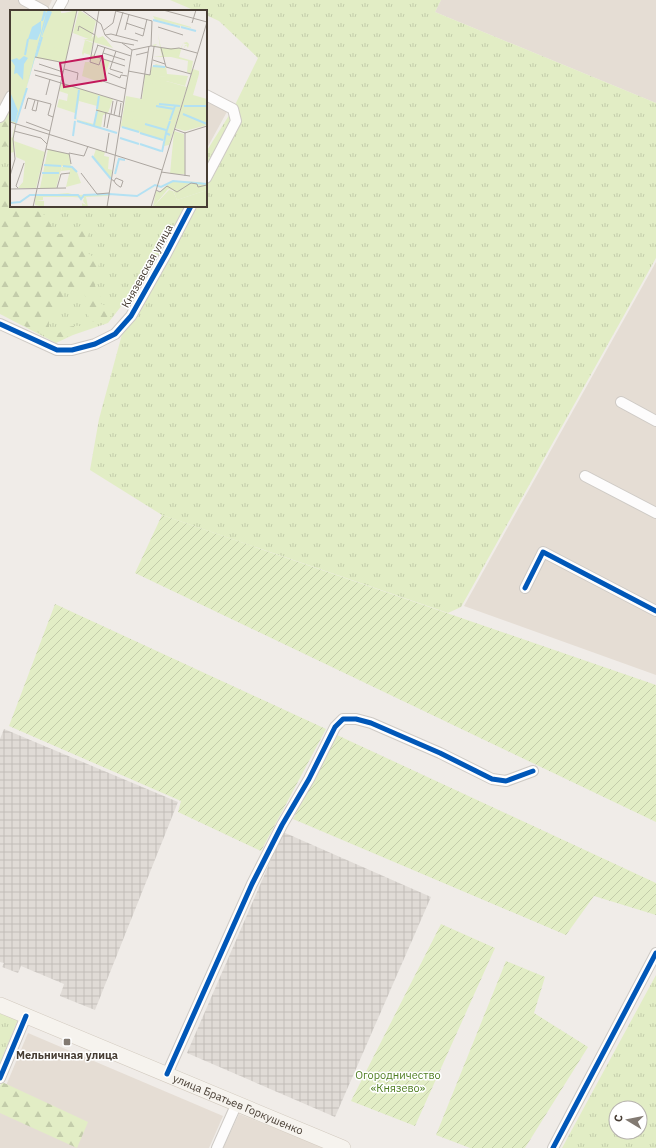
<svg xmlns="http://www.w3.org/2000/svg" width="656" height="1148" viewBox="0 0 656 1148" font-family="'IBM Plex Sans',sans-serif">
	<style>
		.residential { fill: #e5ddd4 }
		.industrial { fill: url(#industrial-grid) }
		.grass { fill: url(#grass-tufts); fill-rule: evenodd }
		.forest { fill: url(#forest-firs) }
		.garden { fill: url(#garden-furrows) }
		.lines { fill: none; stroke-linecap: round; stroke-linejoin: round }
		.street-casing { stroke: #cecac5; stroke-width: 12 }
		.secondary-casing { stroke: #d2cabf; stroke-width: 16 }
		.street { stroke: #fdfcfc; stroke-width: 10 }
		.secondary { stroke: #f6f3ee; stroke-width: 15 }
		.cycleway-casing { stroke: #fff; stroke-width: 8 }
		.cycleway { stroke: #0057b8; stroke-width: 5 }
		.poi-dot { fill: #827a72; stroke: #fff; stroke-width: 1.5 }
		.labels { text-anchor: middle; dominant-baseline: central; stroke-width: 3; stroke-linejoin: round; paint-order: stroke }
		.street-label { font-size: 11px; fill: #473d33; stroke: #fff }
		.poi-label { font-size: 11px; font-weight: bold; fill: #473d33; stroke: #fff }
		.park-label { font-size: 11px; fill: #4f7e21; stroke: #fff }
		.inset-river { fill: none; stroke: #b3e1f3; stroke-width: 2 }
		.inset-road { fill: none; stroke: #aca6a0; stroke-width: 1 }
		.view { fill: #c2185b; fill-opacity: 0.15; stroke: #c2185b; stroke-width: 2 }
		.inset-edge { fill: none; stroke: #473d33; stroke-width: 2 }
	</style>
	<defs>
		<pattern id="industrial-grid" width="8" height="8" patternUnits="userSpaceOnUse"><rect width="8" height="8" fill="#e0dbd6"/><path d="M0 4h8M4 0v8" fill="none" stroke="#c2bdb8"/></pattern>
		<pattern id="grass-tufts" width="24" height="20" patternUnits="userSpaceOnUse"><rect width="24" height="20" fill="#e2edc5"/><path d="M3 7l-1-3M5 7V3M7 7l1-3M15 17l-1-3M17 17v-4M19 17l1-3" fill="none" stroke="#c3ccaa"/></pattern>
		<pattern id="forest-firs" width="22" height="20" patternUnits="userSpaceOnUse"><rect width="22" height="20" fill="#e2edc5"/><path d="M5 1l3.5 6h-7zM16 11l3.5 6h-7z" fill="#c3ccaa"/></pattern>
		<pattern id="garden-furrows" width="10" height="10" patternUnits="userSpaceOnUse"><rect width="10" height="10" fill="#e2edc5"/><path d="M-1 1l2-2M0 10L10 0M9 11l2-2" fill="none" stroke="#c3ccaa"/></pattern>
	</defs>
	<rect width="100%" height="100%" fill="#f0ece8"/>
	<!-- residential -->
	<g class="residential">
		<path d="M0 0H52L47 11H11V98L0 118Z"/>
		<path d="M441 0H656V103L435 12Z"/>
		<path d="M206 96 229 108 206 150Z"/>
		<path d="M656 262V675L464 606Z"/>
		<path d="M28 1033 223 1116 209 1148H0V1100Z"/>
		<path d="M239 1114 326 1148H223Z"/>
	</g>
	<!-- industrial -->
	<g class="industrial">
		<path d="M4 729 178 802 95 1010 60 996 64 984 21 966 18 973 2 967 4 963 0 962V739Z"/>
		<path d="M283 832 431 897 335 1117 187 1053Z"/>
	</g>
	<!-- grass -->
	<g class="grass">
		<path d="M170 0H441L435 12 656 103V258L461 607 448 613 162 515 90 470 99 419 134 290 108 323 73 335 56 343 0 314V118L11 98V206H206V152L233 109 258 58 219 21 206 15V11H196Z"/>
		<path d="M656 975V1148H562ZM616 1108H640V1132H616Z"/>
		<path d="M0 1010 19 1017 0 1063Z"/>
	</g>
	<!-- forest -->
	<g class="forest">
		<path d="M11 111V149L7 146 0 147V126Z"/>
		<path d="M2 179 11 181V206H32L34 210C51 214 47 225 58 234 70 235 83 218 90 231L85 242 84 250 96 259 99 264 95 286 100 293 101 304 113 308V311L111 316 95 322 90 321 88 315 87 303 83 289 80 288 72 287 65 292 60 302 49 316V328L56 333H59C65 328 71 325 80 326L79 332 56 341C47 336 3 317 0 312V180Z"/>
		<path d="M2 1082 88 1122 77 1148 0 1113V1086Z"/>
	</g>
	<!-- garden -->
	<g class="garden">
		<path d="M162 515 656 685V822L135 573Z"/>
		<path d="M55 604 326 729 261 851 178 812 181 801 9 726Z"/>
		<path d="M337 735 656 883V915L594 896 566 935 293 819Z"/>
		<path d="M441 924 495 948 415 1126 351 1101Z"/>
		<path d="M506 961 545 977 534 1013 588 1047 525 1148H470L436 1135Z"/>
	</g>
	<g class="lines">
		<!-- street casing -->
		<g class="street-casing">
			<g id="street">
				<path d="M24 0 44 11"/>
				<path d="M57 11 63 0"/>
				<path d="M206 95 233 109 236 121 206 178"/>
				<path d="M0 117 11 96"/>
				<path d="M0 324 57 350H72L95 344 115 334 131 316 166 254 191 206"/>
				<path d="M621 402 656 421"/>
				<path d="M585 476 656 513"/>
				<path d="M525 588 543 552 656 611"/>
				<path d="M167 1074 252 884 282 825 309 779 335 727 343 719H356L371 723 440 753 492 779 506 781 533 771"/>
				<path d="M0 1078 26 1016"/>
				<path d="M217 1148 237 1103"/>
				<path d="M553 1148 656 953"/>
			</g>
		</g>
		<!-- secondary casing -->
		<g class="secondary-casing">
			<g id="secondary">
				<path id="s1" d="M0 1005 343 1148"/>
			</g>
		</g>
		<!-- street -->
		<use href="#street" class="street"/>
		<!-- secondary -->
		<use href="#secondary" class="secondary"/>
		<!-- cycleway casing -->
		<g class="cycleway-casing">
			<g id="cycleway">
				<path d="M0 324 57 350H72L95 344 115 334 131 316 166 254 191 206"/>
				<path d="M525 588 543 552 656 611"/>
				<path d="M167 1074 252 884 282 825 309 779 335 727 343 719H356L371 723 440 753 492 779 506 781 533 771"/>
				<path d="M0 1078 26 1016"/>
				<path d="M553 1148 656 953"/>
			</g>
		</g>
		<!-- cycleway -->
		<use href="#cycleway" class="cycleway"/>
	</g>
	<!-- markers -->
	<rect class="poi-dot" x="63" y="1038" width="8" height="8" rx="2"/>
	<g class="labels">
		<!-- street labels -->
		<g class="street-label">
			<text transform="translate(147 266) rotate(-61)">Князевская улица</text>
			<text stroke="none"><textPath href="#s1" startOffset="258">улица Братьев Горкушенко</textPath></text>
		</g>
		<!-- poi labels -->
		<g class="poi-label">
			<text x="67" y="1055">Мельничная улица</text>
		</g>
		<!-- park labels -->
		<g class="park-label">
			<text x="398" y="1075">Огородничество<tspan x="398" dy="13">«Князево»</tspan></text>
		</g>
	</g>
	<!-- overview -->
	<g transform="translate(10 10)">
		<rect width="197" height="197" fill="#f0ece8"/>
		<path d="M0 0H51V3H54L67 0 55 53 25 48 4 121V142L0 143V126L2 128 5 114 0 112ZM148 24 151 38H171L173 33 177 32 179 34 178 38 176 35 174 39 175 35H178L173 33 169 47 183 51 181 64 177 62 178 51 161 47H143L152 46 150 38 142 35 147 34 145 36 150 37ZM81 44 91 48 89 55 94 49 100 51 92 73 72 66 75 52H81ZM183 59 189 61V64L183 85 197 89V115L175 121 165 118ZM135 64 156 67V71L177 77 162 125 156 123 162 125 159 135 154 136V130L111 117 116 86 132 89ZM51 73 103 89 98 103 93 105 91 118 67 110 65 103 47 97 49 89 57 91 58 84 49 81ZM69 91 87 96 84 114 65 109ZM164 121 174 124 175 164H160ZM86 139 95 142 94 146 99 147 98 159 102 160 101 169 83 148ZM52 157H61L67 162 71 173 56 177 60 160 51 161Z" fill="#e2edc5" fill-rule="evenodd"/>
		<path d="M0 0 14 3V9L0 5ZM0 6 12 10 16 16 18 17 20 9 24 12 16 25 18 29 15 32 16 38 17 31 25 33 32 19 21 52 15 43 6 44 1 49 4 44 0 41V25L6 24 0 23 11 20H0L11 18V15L5 16 4 10 0 11ZM143 6 181 17V18L145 10ZM85 24 88 28 93 26 103 38 73 29H81ZM75 30 83 33 80 45 74 43 73 46 72 43ZM44 37 56 42 55 48 39 50ZM21 54 14 87 13 80 3 85 2 83 8 80 6 75 11 79 4 68 9 71 10 68 14 69 15 60ZM141 64 145 68H150L151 79 144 78 146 71 143 67V73L134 76 136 65ZM114 100 118 103 124 101 119 104 126 107 124 109 127 111 128 114H134L135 116 130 115 125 119 127 112 118 108 114 109 117 111H113H120L122 119 111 116ZM159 180 163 181 167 190 197 180V197H143ZM58 183 65 185 99 184 98 186 76 187 78 197H72V193L76 195 73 191 74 188 63 187H33V190L26 191H34V197L25 195V186Z" fill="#e2edc5"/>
		<path d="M69 0 86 11 81 30 63 23ZM146 54 156 57 157 64 178 66 175 76 156 71V67L143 66 140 64 142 57ZM4 131 35 142 26 178H8L13 172 15 151 6 147ZM38 139 59 144 61 157 52 156 46 178H30ZM162 171 190 172 197 174V180L167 190 163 180 158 179 143 197 146 181 149 182Z" fill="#e2edc5"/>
		<path d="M34 0H35L36 3 38 0 42 2 31 29 37 5 16 80 36 3 33 11H31V21L27 30 18 29 22 17 31 11ZM14 46 18 48 14 54 13 70 7 63 4 64 5 56 1 50 7 48 9 50ZM1 84 8 101 5 112 0 111Z" fill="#b3e1f3"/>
		<path class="inset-river" d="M143 10 170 17M171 17 186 21M15 45 18 29M26 47 32 27M143 56 155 57M149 94 170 96M146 96 164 99M174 96H197M87 99 89 86M173 104 197 114M65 109 69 80M160 110 165 96M67 111 107 123M6 113 17 78M135 114 156 120M84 115 87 101M112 117 129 122M130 123 153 130M156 123 160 111M63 126 65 111M110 128 129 134M130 134 151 141M152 142 156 123 160 125M82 146 101 169M34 155 51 156M53 156 62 157 67 162M32 163H49M105 164 109 149 115 150M99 184 127 186 145 175 151 177 163 171 197 174M0 193 10 192 20 185H68L71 189 74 185 99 184"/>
		<path class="inset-road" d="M72 0 91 14 95 25M89 0 80 52 89 55 95 37M153 0 197 12M106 1 142 11 141 36M116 13 134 19M182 13 186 0M148 17 173 25M94 20 103 13 106 0M115 20 119 4M68 21 69 16 85 25M125 23 133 26 137 9M95 25 101 24 128 31M95 25 102 31 124 35M106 26 113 2M112 33 122 40 141 36 161 39 169 38 187 43M87 35 121 46M88 35 84 46 115 56M151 38 156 57 181 64M106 41 100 59 113 63M93 43 115 50M126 45 138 42M25 47 55 53M143 50 155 54M29 54 53 62M54 59 68 63 67 70M24 60 52 67M118 61 140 65 144 37M98 63 110 68 111 65 117 66M25 65 113 92M93 71 116 79M36 85 40 69M131 89 139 36M25 90 22 100 26 101 28 91M15 99 18 88 41 94 38 105 43 107M86 100 111 107M101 104 103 91M104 105 107 91M109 107 111 93M0 112 152 160M16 112 40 121M94 117 96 102M97 118 100 104M164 119 175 123 197 116M4 121 31 128 37 134M175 122V166M36 139 59 144M96 142 99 123M61 154 59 143 74 146 78 136M151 162 180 166M71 163 87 184 99 183M0 166 5 149 3 129 6 114M101 169 104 171 106 174 110 177H111L113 171 106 168 104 171M8 178 6 176 14 153M47 178 51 164 60 163M0 179 56 178M146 180 150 182 157 176 167 182 181 173 187 174 188 177 197 175M23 197 67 0M97 197 122 40M141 197 197 12"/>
		<path class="view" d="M92 46 96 70 54 77 50 53Z"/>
		<rect width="197" height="197" class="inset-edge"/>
	</g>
	<!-- north arrow -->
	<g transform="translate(628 1120) rotate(280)"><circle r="19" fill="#ffffff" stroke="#b5b1ad"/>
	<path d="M0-3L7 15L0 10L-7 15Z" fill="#827a72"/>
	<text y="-6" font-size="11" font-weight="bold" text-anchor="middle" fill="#473d33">С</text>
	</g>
</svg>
